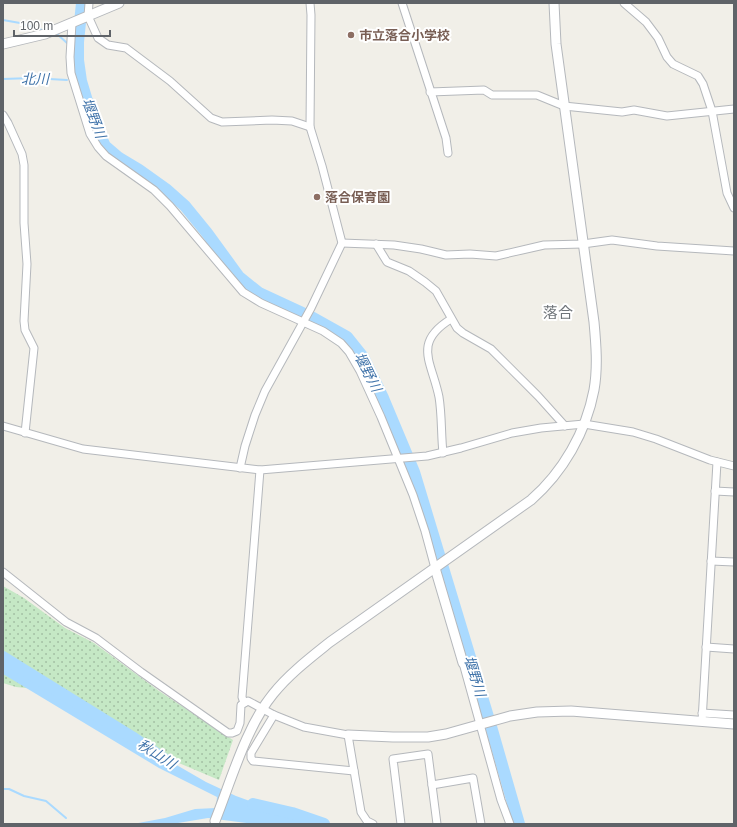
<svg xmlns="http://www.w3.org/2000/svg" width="737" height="827" viewBox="0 0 737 827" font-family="Helvetica,'Noto Sans JP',sans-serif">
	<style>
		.park { fill: url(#park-dots) }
		.water { fill: #aadaff }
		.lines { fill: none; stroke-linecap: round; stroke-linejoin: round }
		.stream { stroke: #aadaff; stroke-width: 2 }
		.river { stroke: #aadaff; stroke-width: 12 }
		.minor-casing { stroke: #b5b8bc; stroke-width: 9 }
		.tertiary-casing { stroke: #b5b8bc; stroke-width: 11 }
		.minor { stroke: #fff; stroke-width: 7 }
		.tertiary { stroke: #fff; stroke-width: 9 }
		.education-dot { fill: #8d6e63; stroke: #fff; stroke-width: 1.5 }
		.labels { text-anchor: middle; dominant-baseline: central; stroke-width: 4; stroke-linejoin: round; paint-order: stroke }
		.education-label { font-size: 13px; font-weight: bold; fill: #785e54; stroke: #fff; text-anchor: start }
		.water-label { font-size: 14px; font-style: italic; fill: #4174aa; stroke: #fff }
		.quarter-label { font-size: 15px; fill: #70757a; stroke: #fff }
	</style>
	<defs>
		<pattern id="park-dots" width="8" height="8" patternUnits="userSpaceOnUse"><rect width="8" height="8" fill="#c5e8c5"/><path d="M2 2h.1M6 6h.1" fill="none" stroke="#a3c0a4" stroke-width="1.8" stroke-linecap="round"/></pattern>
	</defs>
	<rect width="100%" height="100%" fill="#f1efe8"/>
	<!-- park -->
	<path class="park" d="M3 586 24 598 65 628 94 643 159 691 233 740 219 780 167 758 130 732 65 692 16 687 3 683Z"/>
	<!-- water -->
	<path class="water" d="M3 661 109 726 206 782 236 796 312 824H254L208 818 172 824H133L165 818 195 809 216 808 217 797 159 768 3 674Z"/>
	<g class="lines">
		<!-- stream -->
		<g class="stream">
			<path d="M3 20 20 23 42 30"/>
			<path d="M57 34 67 43"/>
			<path d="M75 55 78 60"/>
			<path d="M3 79 32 78 67 80"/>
			<path d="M3 789H9L24 796 46 801 66 818"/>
		</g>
		<!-- river -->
		<g class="river">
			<path d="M82 3 78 42V60L81 81 93 121 105 146 119 158 139 170 167 190 185 206 207 233 239 277 259 293 313 318 347 337 363 357 383 398 414 472 492 730 519 824"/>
			<path d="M3 657 132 737 164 759"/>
			<path d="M253 804 292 813 324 824"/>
		</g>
		<!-- minor casing -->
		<g class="minor-casing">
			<g id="minor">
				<path d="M89 3 88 16 98 38 108 45 126 48 170 81 211 118 222 122 272 120 292 121 310 127"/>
				<path d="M402 3 446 138 448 153"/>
				<path d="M624 3 646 22 658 38 667 57 673 64 698 76 703 84 712 111 727 193 734 208"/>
				<path d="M72 23 70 57 71 73 90 134 98 147 106 156 154 190 170 206 243 292 261 303 323 331 341 343 349 352 360 371 381 417 413 495 425 531 435 568"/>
				<path d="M430 92 484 90 492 95H537L564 106 622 112 634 110 667 116 734 109"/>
				<path d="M3 115 8 123 22 154 24 165V223L27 264 24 321 25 330 34 348 25 433"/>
				<path d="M342 243 394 245 421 249 446 255 470 254 496 256 544 245 583 244 612 240 657 246 734 251"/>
				<path d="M376 244 387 262 409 271 425 282 436 291 457 328 463 333 491 349 538 396 565 426"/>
				<path d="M3 426 83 449 260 470 427 456 461 448 512 433 541 428 584 424 633 432 656 439 710 460 734 466"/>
				<path d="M443 453C441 435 442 415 439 397 432 362 412 343 451 319"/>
				<path d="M240 468 245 446 255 415 265 391 311 308 342 243 322 166 310 127 311 15 310 3"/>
				<path d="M715 491 734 492"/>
				<path d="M711 561 734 562"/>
				<path d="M3 572 66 622 96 638 141 672 228 733H232L237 731 240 723 241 705 248 701 274 715 304 727 348 735 361 812 367 821 373 824"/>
				<path d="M706 647 734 649"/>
				<path d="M463 663 501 800 510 824"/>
				<path d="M244 703 242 697 243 685 260 470"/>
				<path d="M702 713 734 715"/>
				<path d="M274 715 251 753V758L253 761 354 771"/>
				<path d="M702 721 717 462"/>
				<path d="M432 785 473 778 481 824"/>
				<path d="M401 824 393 759 428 754 437 824"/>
			</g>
		</g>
		<!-- tertiary casing -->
		<g class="tertiary-casing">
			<g id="tertiary">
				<path d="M3 44 45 34 119 3"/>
				<path d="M435 568 463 663"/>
				<path d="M348 735 393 737H428L446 734 510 716 537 712 571 711 734 724"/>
				<path d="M215 821C231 781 246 727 273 694 289 674 310 658 330 642L531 500C563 472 586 432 594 390 598 367 596 344 594 322L556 44 554 3"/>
			</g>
		</g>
		<!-- minor -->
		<use href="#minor" class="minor"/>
		<!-- tertiary -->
		<use href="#tertiary" class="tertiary"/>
	</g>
	<!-- markers -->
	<g class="education-dot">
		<circle cx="351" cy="35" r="4"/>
		<circle cx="317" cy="197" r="4"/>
	</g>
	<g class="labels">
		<!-- education labels -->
		<g class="education-label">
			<text x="359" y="35">市立落合小学校</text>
			<text x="325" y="197">落合保育園</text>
		</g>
		<!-- water labels -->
		<g class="water-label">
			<text x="35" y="79">北川</text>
			<text transform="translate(94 118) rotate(69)">堰野川</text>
			<text transform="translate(368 372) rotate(63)">堰野川</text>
			<text transform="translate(475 676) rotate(73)">堰野川</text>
			<text transform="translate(157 754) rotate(32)">秋山川</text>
		</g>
		<!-- quarter labels -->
		<g class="quarter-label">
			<text x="558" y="312">落合</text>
		</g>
	</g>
	<!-- border -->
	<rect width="737" height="827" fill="none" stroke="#5f6368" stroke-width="8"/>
	<!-- scale -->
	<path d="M14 30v6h96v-6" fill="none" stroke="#5f6368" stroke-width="2"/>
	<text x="20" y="30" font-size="12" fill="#5f6368" stroke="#ffffff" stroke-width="3" paint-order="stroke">100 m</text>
</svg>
